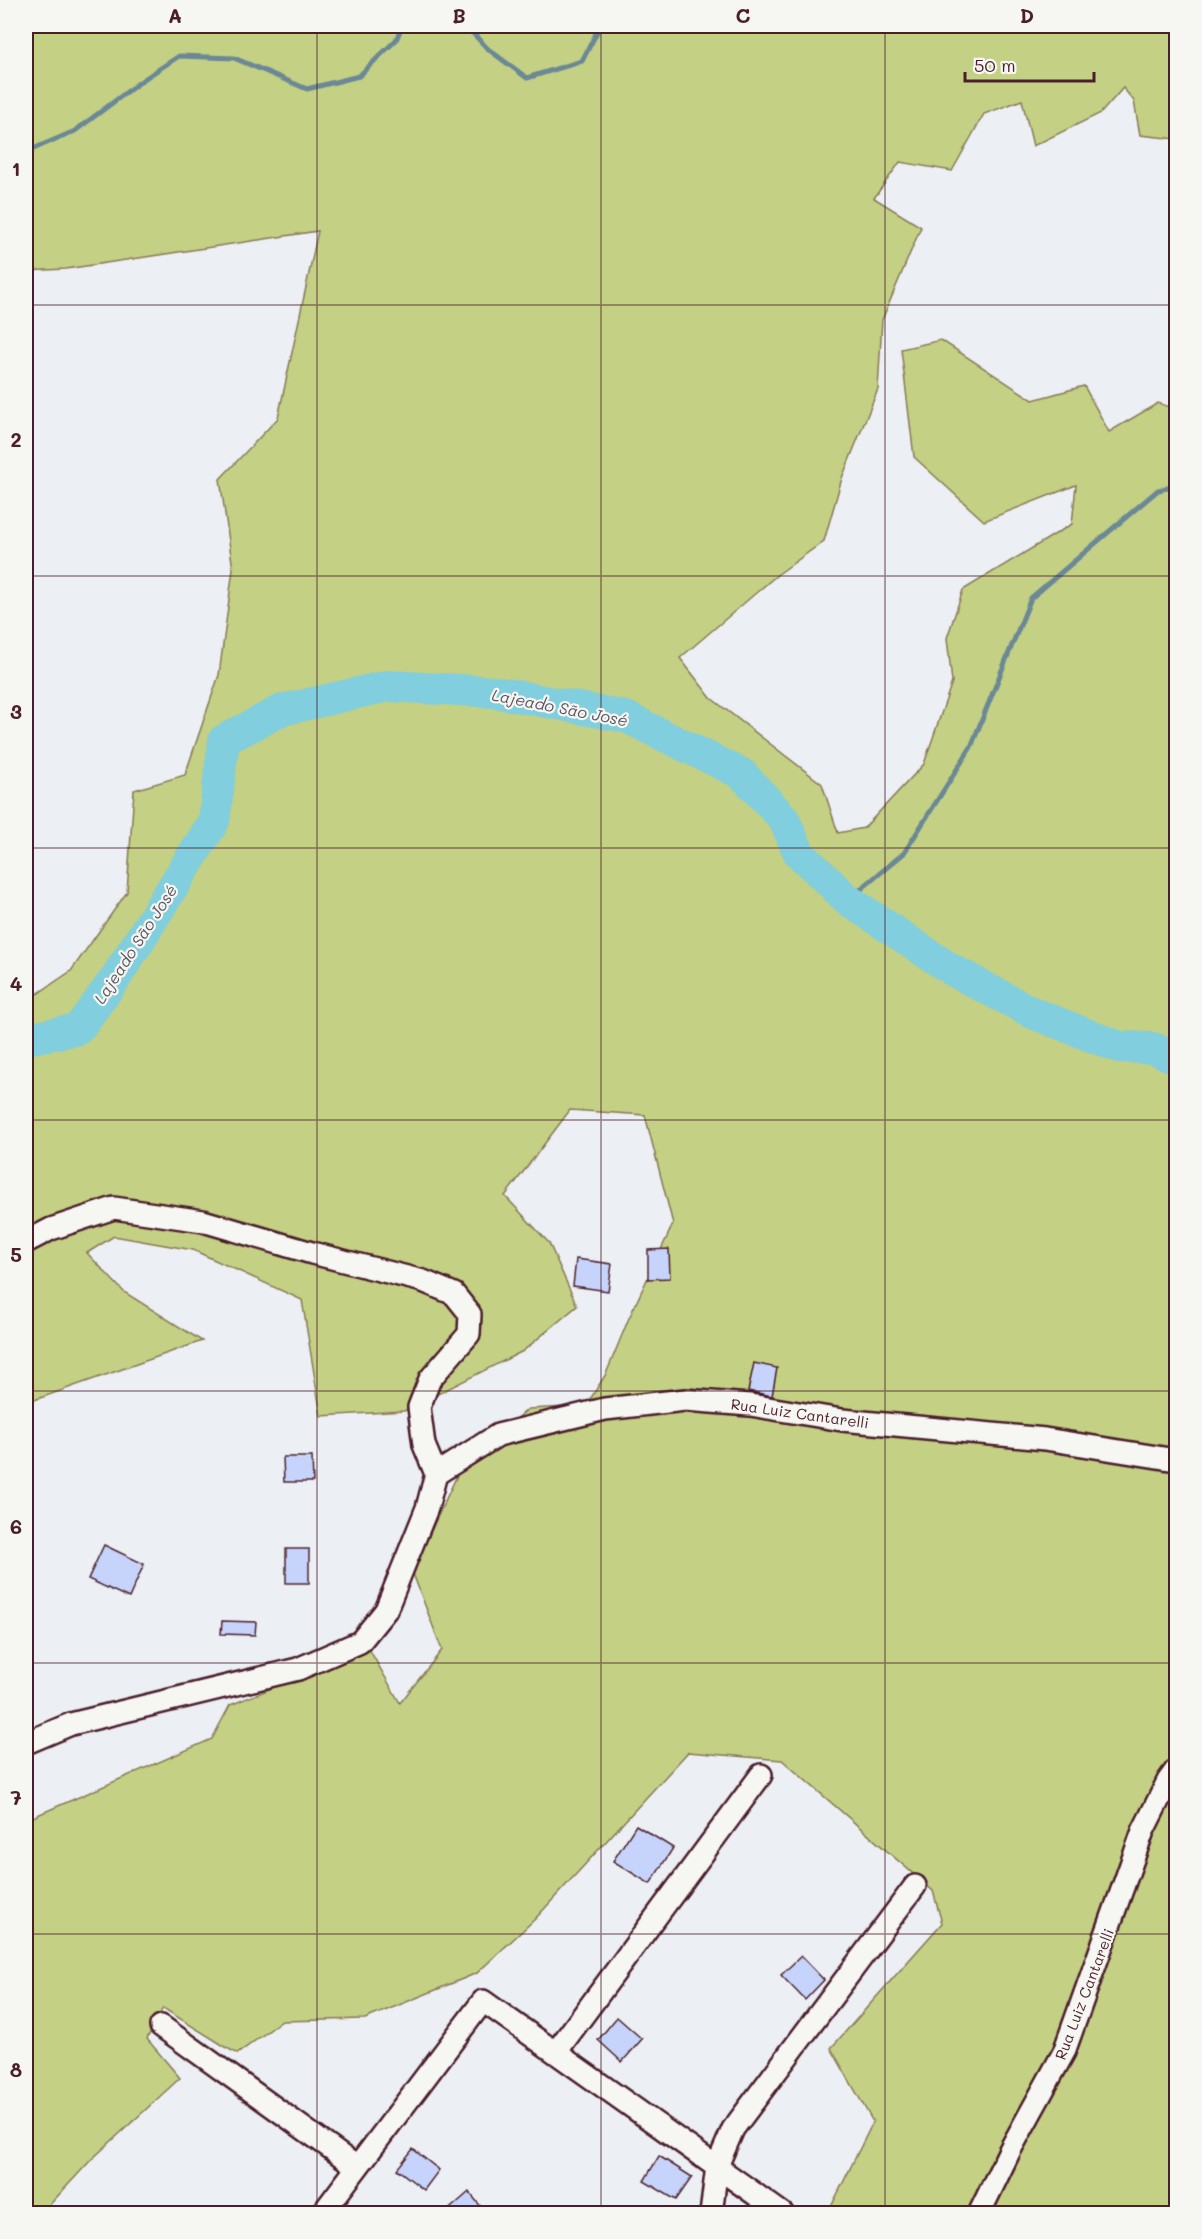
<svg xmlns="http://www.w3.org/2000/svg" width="1202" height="2239" viewBox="0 0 1202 2239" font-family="Mali,sans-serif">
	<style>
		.green { fill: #c4d083; stroke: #877857; stroke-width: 1.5 }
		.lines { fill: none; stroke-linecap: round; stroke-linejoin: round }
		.stream { stroke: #6a8896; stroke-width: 5 }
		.river { stroke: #80cede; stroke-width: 32 }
		.building { fill: #c6d4fb; stroke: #4a1f2b; stroke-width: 1.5 }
		.minor-casing { stroke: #4a1f2b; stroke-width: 26 }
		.minor { stroke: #f6f6f2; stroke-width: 21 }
		.grid { fill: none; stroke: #4a1f2b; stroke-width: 1.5; stroke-opacity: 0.55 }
		.labels { text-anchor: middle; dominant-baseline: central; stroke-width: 4.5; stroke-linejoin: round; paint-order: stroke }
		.street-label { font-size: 15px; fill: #4a1f2b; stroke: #f6f6f2 }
		.water-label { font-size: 16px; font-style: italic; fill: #5a5461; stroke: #f6f6f2 }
		.neatline { fill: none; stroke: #4a1f2b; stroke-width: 2 }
		.grid-label { font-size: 20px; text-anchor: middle; font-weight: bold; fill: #4a1f2b }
	</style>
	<rect width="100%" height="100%" fill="#eceff4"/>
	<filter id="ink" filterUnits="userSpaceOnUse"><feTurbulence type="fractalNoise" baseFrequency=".0167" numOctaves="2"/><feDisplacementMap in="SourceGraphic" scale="12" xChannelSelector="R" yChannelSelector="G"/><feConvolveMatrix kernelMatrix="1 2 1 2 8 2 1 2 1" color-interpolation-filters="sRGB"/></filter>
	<g filter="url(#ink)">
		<!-- green -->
		<path class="green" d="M26 26H1176V139L1140 135 1134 101 1123 88 1101 113 1033 146 1022 100 984 114 952 171 900 162 874 198 921 227 882 320 878 389 842 478 824 541 777 575 680 658 711 698 822 784 838 833 864 828 924 764 952 682 947 638 963 590 1072 524 1076 485 984 521 914 457 901 349 941 340 1033 400 1084 386 1109 432 1158 403 1176 409V2213H828L873 2122 831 2048 942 1923 933 1891 782 1760 688 1752 535 1919 477 1973 365 2019 282 2021 237 2054 163 2008 147 2039 180 2078 91 2160 42 2213H26V1820L212 1739 230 1705 369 1649 400 1703 442 1650 412 1571 461 1467 528 1409 586 1406 606 1374 629 1318 673 1224 645 1115 570 1110 505 1196 549 1243 577 1306 523 1351 404 1411 321 1416 302 1300 193 1250 114 1236 87 1253 124 1292 202 1341 26 1403V986L37 994 71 971 127 892 134 790 185 775 219 675 233 569 220 479 278 418 318 231 66 269 26 271Z"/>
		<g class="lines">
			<!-- stream -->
			<g class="stream">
				<path d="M466 26 488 49 527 78 582 61 600 26"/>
				<path d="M26 152 75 131 144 79 179 56 234 58 307 89 359 76 396 40 402 26"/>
				<path d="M848 900 904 853 971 747 1031 598 1158 490 1176 486"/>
			</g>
			<!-- river -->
			<path class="river" d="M26 1039 78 1029 115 979 214 821 224 740 282 710 388 686 495 692 626 717 742 774 784 819 799 853 848 900 952 970 1033 1013 1119 1047 1153 1048 1176 1058"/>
		</g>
		<!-- building -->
		<g class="building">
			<path d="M669 1249 670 1278 648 1279V1250Z"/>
			<path d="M576 1259 612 1264 608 1291 573 1286Z"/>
			<path d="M754 1363 777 1368 772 1396 748 1391Z"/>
			<path d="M283 1457H312L313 1482H284Z"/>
			<path d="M104 1545 144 1564 129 1598 88 1579Z"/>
			<rect x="286" y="1549" width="23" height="34"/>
			<path d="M222 1621 256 1622 255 1635 221 1634Z"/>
			<path d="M636 1825 673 1848 650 1884 613 1861Z"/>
			<path d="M801 1956 824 1980 805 2000 781 1975Z"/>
			<path d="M617 2017 642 2039 622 2062 598 2040Z"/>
			<path d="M413 2149 439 2170 424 2190 397 2169Z"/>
			<path d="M659 2156 692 2177 676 2200 644 2181Z"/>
			<path d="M469 2192 487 2214H444Z"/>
		</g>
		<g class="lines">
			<!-- minor casing -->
			<g class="minor-casing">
				<g id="minor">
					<path d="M26 1242 51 1229 114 1208 203 1221 312 1253 423 1281 454 1294 470 1314 469 1334 430 1379 419 1407 424 1445 436 1474 427 1508 386 1610 360 1642 298 1669 71 1724 26 1743"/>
					<path d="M436 1474 498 1435 605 1409 685 1400 750 1405 842 1420 1045 1439 1176 1460"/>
					<path d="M161 2026 357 2167"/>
					<path d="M556 2052 761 1775"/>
					<path d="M322 2214 483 2001 783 2214"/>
					<path d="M711 2214 717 2166 733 2129 915 1886"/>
					<path d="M979 2214 1010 2150 1064 2052 1143 1831 1168 1781 1176 1770"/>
				</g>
			</g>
			<!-- minor -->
			<use href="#minor" class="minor"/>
		</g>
	</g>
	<!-- grid -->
	<path class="grid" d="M317 26V2214M601 26V2214M885 26V2214M26 305H1176M26 576H1176M26 848H1176M26 1120H1176M26 1391H1176M26 1663H1176M26 1934H1176"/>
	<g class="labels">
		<!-- street labels -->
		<g class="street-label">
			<text transform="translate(800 1413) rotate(8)">Rua Luiz Cantarelli</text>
			<text transform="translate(1084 1994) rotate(-69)">Rua Luiz Cantarelli</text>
		</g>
		<!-- water labels -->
		<g class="water-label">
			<text transform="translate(560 707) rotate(11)">Lajeado São José</text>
			<text transform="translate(135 944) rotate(-57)">Lajeado São José</text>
		</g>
	</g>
	<!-- margin -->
	<rect width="1202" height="2239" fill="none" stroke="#f6f6f2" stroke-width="66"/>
	<!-- scale -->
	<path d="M965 72v9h129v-9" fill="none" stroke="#4a1f2b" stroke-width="3"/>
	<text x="974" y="72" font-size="18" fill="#4a1f2b" stroke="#f6f6f2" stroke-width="4.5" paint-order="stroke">50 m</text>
	<rect x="33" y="33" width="1136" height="2173" class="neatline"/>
	<g class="grid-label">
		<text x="175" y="23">A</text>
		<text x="459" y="23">B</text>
		<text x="743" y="23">C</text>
		<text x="1027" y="23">D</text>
		<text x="16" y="176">1</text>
		<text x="16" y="447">2</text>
		<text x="16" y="719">3</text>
		<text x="16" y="991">4</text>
		<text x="16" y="1262">5</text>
		<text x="16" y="1534">6</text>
		<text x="16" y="1805">7</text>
		<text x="16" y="2077">8</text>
	</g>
</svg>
